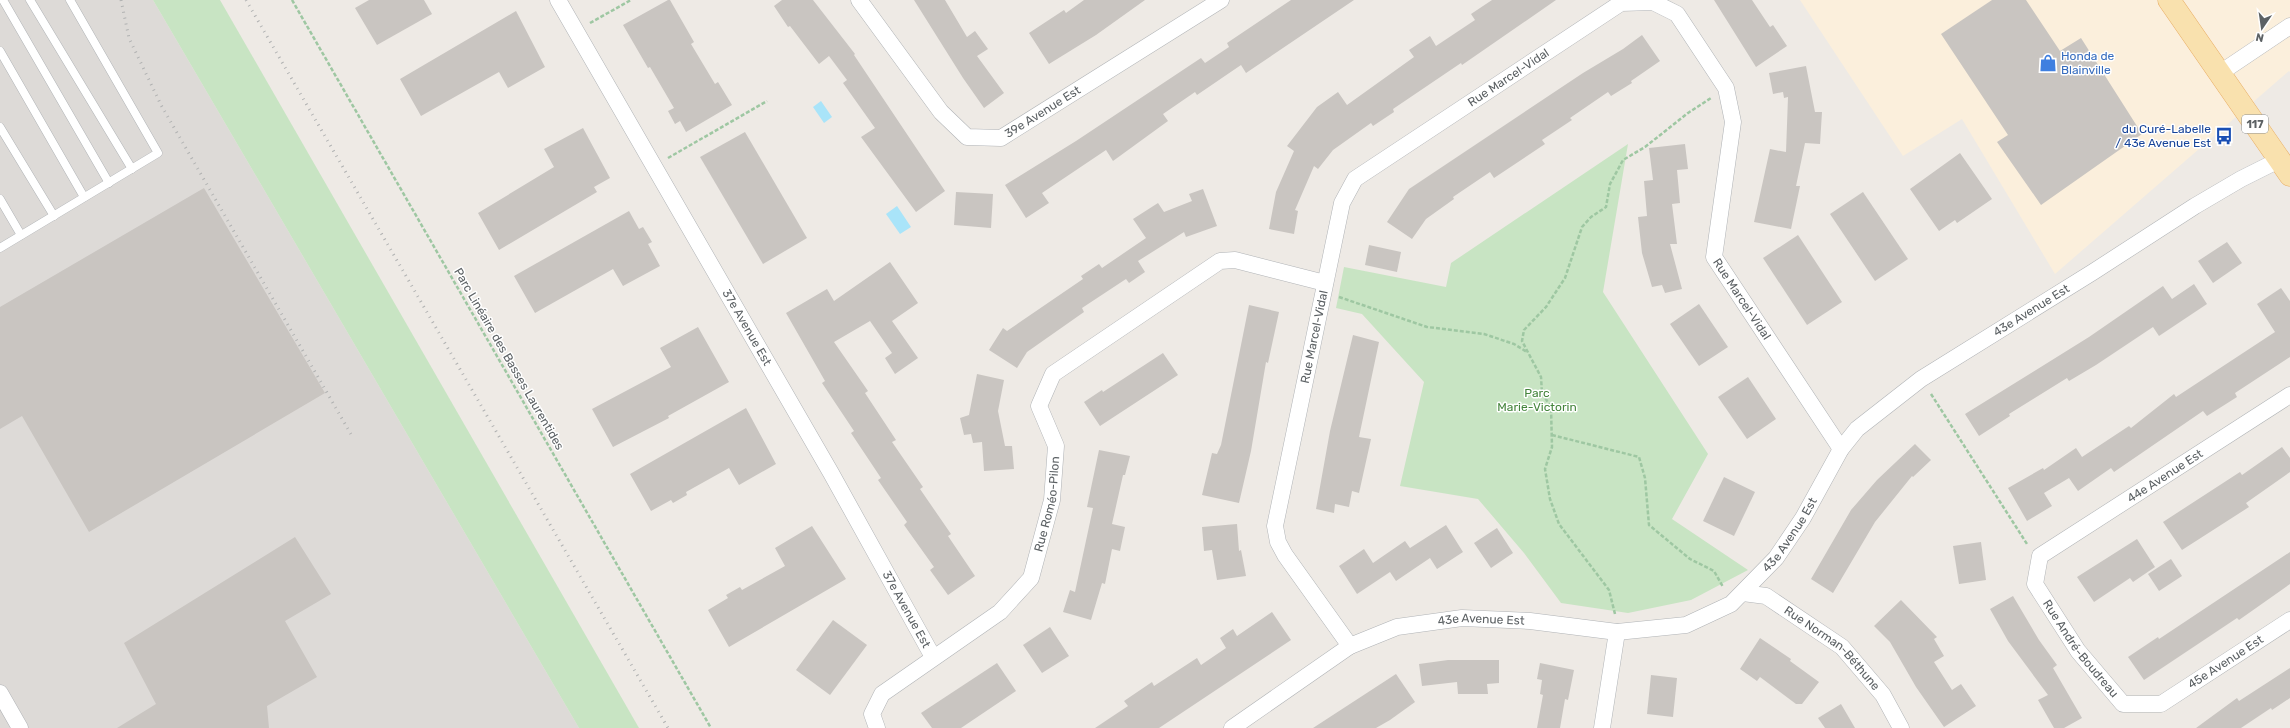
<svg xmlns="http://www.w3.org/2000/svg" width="2290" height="728" viewBox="0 0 2290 728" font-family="Rubik,sans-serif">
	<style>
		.commercial { fill: #fbefdc }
		.industrial { fill: #dddad7 }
		.green { fill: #c8e4c3 }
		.water { fill: #a9e4f9 }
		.building { fill: #c9c5c1 }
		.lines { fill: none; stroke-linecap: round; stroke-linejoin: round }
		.service-casing { stroke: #b0b3b6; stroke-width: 9 }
		.minor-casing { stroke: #b0b3b6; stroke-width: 17 }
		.primary-casing { stroke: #e8ad64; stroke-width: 23 }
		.path { stroke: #9ec7a2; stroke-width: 2.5; stroke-dasharray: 4 2; stroke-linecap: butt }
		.service { stroke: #fff; stroke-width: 8 }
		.minor { stroke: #fff; stroke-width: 16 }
		.primary { stroke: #f9e1ae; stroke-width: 22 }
		.rail { stroke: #b1b2b2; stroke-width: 3; stroke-dasharray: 1 5; stroke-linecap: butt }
		.labels { text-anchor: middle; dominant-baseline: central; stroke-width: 3; stroke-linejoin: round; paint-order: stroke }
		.shield { fill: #fff; stroke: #8d9092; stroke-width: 1 }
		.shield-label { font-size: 11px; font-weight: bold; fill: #5c6164 }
		.shop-label { font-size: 12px; fill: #366cbe; stroke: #fff; text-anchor: start }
		.street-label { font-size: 12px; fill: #5c6164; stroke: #fff }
		.transit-label { font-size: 12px; fill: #164399; stroke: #fff; text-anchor: end }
		.park-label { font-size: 12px; fill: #44843c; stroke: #fff }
	</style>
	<rect width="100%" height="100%" fill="#eeeae5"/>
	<!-- commercial -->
	<path class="commercial" d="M1800 0H2290V72L2289 71 2055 274 1962 119 1903 156Z"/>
	<!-- industrial -->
	<path class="industrial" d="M0 0H153L579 728H0Z"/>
	<!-- green -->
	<g class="green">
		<path d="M153 0H220L639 728H579Z"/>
		<path d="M1628 144 1603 292 1708 454 1672 519 1748 570 1691 600 1628 613 1561 603 1524 553 1478 499 1400 486 1424 382 1362 314 1336 308 1344 267 1446 287 1451 263Z"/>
	</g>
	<!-- water -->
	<g class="water">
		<path d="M821 101 832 117 824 123 813 107Z"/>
		<path d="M897 206 911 227 900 234 886 214Z"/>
	</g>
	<!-- building -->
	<g class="building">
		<path d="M369 0H424L432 14 377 45 355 8Z"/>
		<path d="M668 0H670L694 42 691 44 715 84 718 82 732 105 686 132 680 121 675 124 668 111 674 108 650 67 648 68 623 25Z"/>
		<path d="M782 0H813L855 54 854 55 945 191 916 212 861 137 875 128 843 83 847 80 829 56 819 64 790 26 788 27 774 6Z"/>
		<path d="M914 0H945L967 37 975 31 988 49 977 56 1004 93 984 108 963 78Z"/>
		<path d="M1084 0H1145L1096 35 1049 64 1029 33 1064 10 1066 13Z"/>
		<path d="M1291 0H1354L1246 73 1241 65 1197 95 1195 92 1163 114 1168 121 1113 161 1106 150 1042 193 1049 203 1026 218 1005 185 1076 141 1201 58 1205 63 1229 47 1227 43Z"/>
		<path d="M1492 0H1556L1462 65 1461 63 1393 109 1394 112 1373 126 1371 123 1333 150 1318 169 1314 166 1295 210 1298 211 1294 234 1269 229 1276 192 1294 151 1287 146 1317 107 1338 92 1347 105 1414 57 1409 50 1430 36 1436 46 1475 20 1471 14Z"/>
		<path d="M1714 0H1752L1770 27 1773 25 1787 46 1756 67Z"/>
		<path d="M1992 0H2026L2060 51 2081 38 2142 134 2041 205 1997 142 2008 135 1941 34Z"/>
		<path d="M516 11 545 67 508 88 499 72 421 116 400 79Z"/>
		<path d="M1642 35 1660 61 1631 81 1632 83 1611 96 1608 92 1570 118 1572 120 1542 140 1545 144 1494 178 1490 172 1453 197 1454 199 1426 219 1412 239 1387 222 1409 189 1583 73 1623 49Z"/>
		<path d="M1806 66 1815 112H1822L1820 144 1805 143 1796 186H1800L1791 229 1754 222 1770 149 1786 152 1788 97 1784 98 1783 92 1773 94 1769 73Z"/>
		<path d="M583 128 610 178 594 187 597 192 499 250 478 213 554 167 544 149Z"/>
		<path d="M745 132 807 238 763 264 700 157Z"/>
		<path d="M1685 144 1688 169 1677 170 1680 203 1672 204 1677 244H1670L1682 289 1665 293 1662 285 1652 287 1642 253 1638 217 1647 216 1644 181 1653 180 1649 148Z"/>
		<path d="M1960 153 1992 199 1957 223 1955 220 1939 231 1910 189Z"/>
		<path d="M204 188 325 393 89 532 22 416 0 429V307Z"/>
		<path d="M1203 189 1217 226 1186 237 1184 232 1138 261 1145 272 1129 283 1126 279 1082 308 1084 312 1027 352 1017 368 989 350 1003 328 1007 331 1083 279 1081 276 1099 264 1102 268 1146 238 1133 219 1158 203 1164 212 1192 201 1189 194Z"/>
		<path d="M956 192 993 194 991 228 954 225Z"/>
		<path d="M1863 192 1908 259 1875 281 1830 214Z"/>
		<path d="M629 211 639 229 643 227 652 242 648 244 660 266 623 286 613 269 535 313 514 276Z"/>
		<path d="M1798 235 1842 302 1807 325 1763 258Z"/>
		<path d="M2227 242 2242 263 2213 283 2198 261Z"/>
		<path d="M1369 245 1401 252 1397 272 1365 265Z"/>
		<path d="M890 262 918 303 892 321 918 358 895 374 885 358 892 353 870 321 834 342 868 391 865 393 896 440 892 442 923 487 920 489 951 534 948 536 975 576 948 595 930 570 934 567 904 525 907 522 878 480 881 478 851 433 854 431 822 383 825 381 786 313 827 289 834 301Z"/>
		<path d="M2194 284 2207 304 2159 336 2153 327 2096 365 2069 381 2067 378 2009 414 2010 416 1979 436 1965 414 2089 337 2163 286 2172 299Z"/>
		<path d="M2281 288 2290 301V357L2235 393 2237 397 2207 416 2203 411 2114 472 2111 468 2078 491 2069 478 2044 493 2052 506 2027 521 2008 488 2043 468 2044 470 2076 448 2082 457 2129 426 2131 428 2174 394 2176 397 2275 332 2257 304Z"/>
		<path d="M1699 304 1728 347 1699 366 1670 324Z"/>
		<path d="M1249 305 1279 312 1268 363 1266 362 1251 451 1239 503 1202 495 1212 453 1217 454 1221 445Z"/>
		<path d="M698 327 729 382 668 416 669 418 613 447 592 409 671 367 660 348Z"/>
		<path d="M1353 335 1379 342 1359 437 1371 439 1359 493 1352 491 1349 507 1335 504 1334 513 1316 509 1330 431Z"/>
		<path d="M1163 353 1178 375 1100 426 1084 402 1102 390 1103 392Z"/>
		<path d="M977 374 1004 380 998 411 1005 446H1012L1014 469 984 471 982 442 973 443 971 434 964 435 960 418 969 415Z"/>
		<path d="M1748 377 1776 419 1747 439 1718 397Z"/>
		<path d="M746 408 776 464 739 485 729 468 686 492 687 495 673 503 671 500 651 511 630 474Z"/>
		<path d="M1915 444 1931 460 1913 477 1912 476 1875 522 1833 593 1811 579 1851 510 1877 480Z"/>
		<path d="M2282 447 2290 458V472L2246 503 2249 507 2182 550 2163 522 2240 472 2242 475Z"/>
		<path d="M1099 450 1130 456 1125 475H1123L1112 524 1125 527 1120 551 1112 549 1105 584 1102 583 1091 620 1063 612 1070 590 1075 592 1093 508 1087 507Z"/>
		<path d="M1724 477 1755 492 1734 536 1703 521Z"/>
		<path d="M1237 524 1239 551 1241 550 1246 576 1217 580 1212 550 1204 551 1202 527Z"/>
		<path d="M1446 525 1463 552 1437 569 1430 558 1396 581 1390 572 1357 594 1339 566 1364 549 1373 563 1405 541 1410 548Z"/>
		<path d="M812 526 846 579 729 647 708 610 728 598 726 595 740 587 742 590 785 566 775 548Z"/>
		<path d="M1497 528 1513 553 1491 568 1474 543Z"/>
		<path d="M295 537 331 594 285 621 317 677 267 706 269 728H117L156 704 124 643Z"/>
		<path d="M2137 539 2155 567 2133 582 2130 578 2094 602 2077 577Z"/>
		<path d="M1981 542 1986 580 1959 584 1953 546Z"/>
		<path d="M2290 552V584L2239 620 2237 618 2144 680 2128 657 2158 637 2159 639Z"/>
		<path d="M2171 559 2182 576 2159 591 2148 574Z"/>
		<path d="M2013 596 2039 640 2057 665 2053 668 2082 718 2064 728H2054L2038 700 2048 695 2008 641 1990 609Z"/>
		<path d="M1901 600 1937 637 1934 639 1944 656 1934 662 1952 690 1961 684 1976 706 1944 727 1916 687 1890 642 1874 626Z"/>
		<path d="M1272 612 1291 640 1159 728H1095L1128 706 1124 701 1152 682 1154 686 1197 658 1201 665 1226 648 1220 638 1233 629 1237 636Z"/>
		<path d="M833 620 867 645 830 695 796 670Z"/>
		<path d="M1050 627 1069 656 1042 673 1023 645Z"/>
		<path d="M1760 638 1791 659 1790 661 1819 682 1802 704H1796L1760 677 1757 681 1740 669Z"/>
		<path d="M1448 660H1499V683L1487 684 1488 694H1458L1457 682 1422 686 1419 664Z"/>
		<path d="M997 663 1016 691 961 728H932L921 713Z"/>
		<path d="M1540 663 1574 670 1568 700 1565 699 1560 728H1537L1543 695 1540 694 1542 680 1537 679Z"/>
		<path d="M2290 668V698L2272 710 2271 708 2241 728H2196L2237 698 2239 701Z"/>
		<path d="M1396 674 1415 702 1390 720 1376 728H1313Z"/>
		<path d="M1651 675 1677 678 1673 717 1647 714Z"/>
		<path d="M1841 704 1855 728H1825L1818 718Z"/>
	</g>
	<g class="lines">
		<!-- service casing -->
		<g class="service-casing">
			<g id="service">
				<path d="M3 0 109 183"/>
				<path d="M30 0 132 169"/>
				<path d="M0 51 84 197"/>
				<path d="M0 127 54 216"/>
				<path d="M0 199 21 235"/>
				<path d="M0 248 158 153 70 0"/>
			</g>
		</g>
		<!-- minor casing -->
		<g class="minor-casing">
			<g id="minor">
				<path id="s1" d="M558 0 831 473 933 657"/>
				<path id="s2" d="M859 0 941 112 967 137 1001 138 1221 0"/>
				<path d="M2220 73 2290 26"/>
				<path id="s3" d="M2290 395 2040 556 2035 584 2078 651 2123 704H2161L2290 620"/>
				<path id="s4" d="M1743 593 1766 596 1842 647 1883 695 1901 728"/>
				<path id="s5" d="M1350 646 1285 555 1278 542 1275 526 1342 203 1355 179 1621 3 1653 2 1677 14 1726 88 1733 122 1714 257 1841 449"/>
				<path d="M0 693 20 728"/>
				<path id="s6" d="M877 728 872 714 882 694 1000 612 1031 578 1052 500 1056 446 1039 406 1053 374 1220 261 1235 260 1325 283"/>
				<path id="s7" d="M1232 728 1350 646 1397 627 1462 618 1530 621 1617 632 1686 625 1731 604 1776 558 1803 518 1841 449 1857 429 1921 379 2093 272 2195 206 2241 179 2279 160"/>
				<path d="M1602 728 1617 632"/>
			</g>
		</g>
		<!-- primary casing -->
		<g class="primary-casing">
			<path id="primary" d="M2169 0 2290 175"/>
		</g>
		<!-- path -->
		<g class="path">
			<path d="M292 0 711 728"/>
			<path d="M590 23 631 0"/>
			<path d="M668 158 767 101"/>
			<path d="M1339 297 1427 327 1484 334 1514 344 1527 352"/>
			<path d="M1931 394 2027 544"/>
			<path d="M1552 435 1639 457 1645 478 1649 525 1690 559 1714 571 1723 587"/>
			<path d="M1615 614 1609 590 1559 524 1550 499 1545 469 1552 447 1551 407 1542 393 1541 377 1522 341 1524 330 1546 307 1565 278 1582 227 1591 217 1606 207 1610 184 1623 160 1645 147 1688 113 1711 98"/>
		</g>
		<!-- service -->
		<use href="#service" class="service"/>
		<!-- minor -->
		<use href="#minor" class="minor"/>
		<!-- primary -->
		<use href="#primary" class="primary"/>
		<!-- rail -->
		<g class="rail">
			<path d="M121 0 129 38 161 105 352 436"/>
			<path d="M246 0 668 728"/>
		</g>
	</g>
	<!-- icons -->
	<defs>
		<g id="shop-bare" transform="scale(1.38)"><path d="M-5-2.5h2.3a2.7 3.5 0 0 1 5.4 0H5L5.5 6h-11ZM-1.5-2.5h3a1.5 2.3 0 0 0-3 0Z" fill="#3f7fe0" stroke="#fff" stroke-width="2.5" paint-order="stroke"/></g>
		<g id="bus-bare" transform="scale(1.38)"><path d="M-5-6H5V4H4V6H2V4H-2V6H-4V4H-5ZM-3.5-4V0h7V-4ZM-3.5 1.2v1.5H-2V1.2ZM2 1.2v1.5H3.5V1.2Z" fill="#1a4fb4" stroke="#fff" stroke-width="2.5" paint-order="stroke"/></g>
	</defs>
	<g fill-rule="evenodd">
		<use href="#shop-bare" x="2048" y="63"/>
		<use href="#bus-bare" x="2224" y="136"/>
	</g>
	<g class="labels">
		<!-- shield labels -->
		<rect class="shield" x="2242" y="115" width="26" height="18" rx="3"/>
		<g class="shield-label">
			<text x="2255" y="124">117</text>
		</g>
		<!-- shop labels -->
		<g class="shop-label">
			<text x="2061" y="56">Honda de<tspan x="2061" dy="14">Blainville</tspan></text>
		</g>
		<!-- street labels -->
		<g class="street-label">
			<text stroke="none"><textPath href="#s5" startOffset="684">Rue Marcel-Vidal</textPath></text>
			<text stroke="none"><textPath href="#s2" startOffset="258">39e Avenue Est</textPath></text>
			<text stroke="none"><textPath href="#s5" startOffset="1188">Rue Marcel-Vidal</textPath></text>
			<text stroke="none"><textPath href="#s7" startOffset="963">43e Avenue Est</textPath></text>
			<text stroke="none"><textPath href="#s1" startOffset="378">37e Avenue Est</textPath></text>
			<text stroke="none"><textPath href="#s5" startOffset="336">Rue Marcel-Vidal</textPath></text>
			<text transform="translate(509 359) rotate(60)">Parc Linéaire des Basses Laurentides</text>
			<text transform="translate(2165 476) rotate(-33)">44e Avenue Est</text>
			<text stroke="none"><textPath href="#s6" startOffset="303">Rue Roméo-Pilon</textPath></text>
			<text stroke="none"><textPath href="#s7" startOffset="626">43e Avenue Est</textPath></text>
			<text stroke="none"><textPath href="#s1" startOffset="702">37e Avenue Est</textPath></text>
			<text stroke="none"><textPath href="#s7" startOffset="279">43e Avenue Est</textPath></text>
			<text stroke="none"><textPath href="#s3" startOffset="405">Rue André-Boudreau</textPath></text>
			<text stroke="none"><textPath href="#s4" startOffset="108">Rue Norman-Béthune</textPath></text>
			<text stroke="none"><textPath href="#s3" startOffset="590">45e Avenue Est</textPath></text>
		</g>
		<!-- transit labels -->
		<g class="transit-label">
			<text x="2211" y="129">du Curé-Labelle<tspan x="2211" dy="14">/ 43e Avenue Est</tspan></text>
		</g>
		<!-- park labels -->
		<g class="park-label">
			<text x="1537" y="393">Parc<tspan x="1537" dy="14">Marie-Victorin</tspan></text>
		</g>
	</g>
	<!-- north arrow -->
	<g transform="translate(2262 28) rotate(193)" stroke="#ffffff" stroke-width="3" paint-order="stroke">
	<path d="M0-3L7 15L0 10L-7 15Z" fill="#5c6164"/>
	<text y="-6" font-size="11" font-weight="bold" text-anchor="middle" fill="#5c6164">N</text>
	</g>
</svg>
